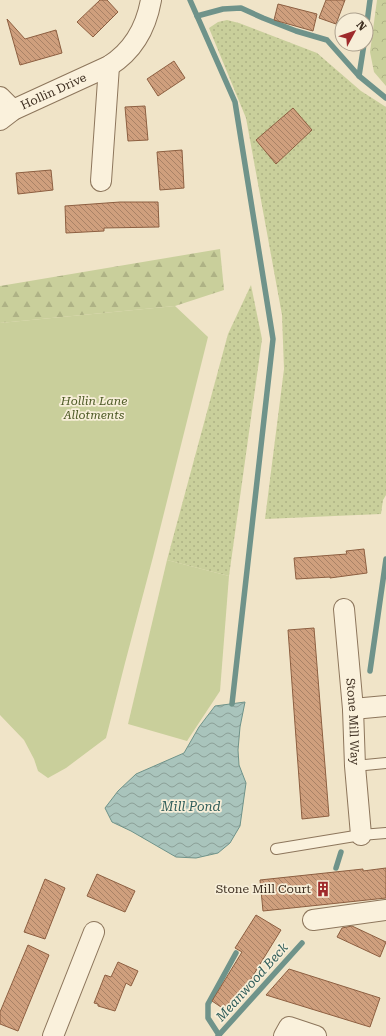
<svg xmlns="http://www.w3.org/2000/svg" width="386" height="1036" viewBox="0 0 386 1036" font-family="'Roboto Serif',serif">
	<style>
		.grass { fill: url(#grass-dots) }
		.forest { fill: url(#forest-firs) }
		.park { fill: url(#park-crowns) }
		.garden { fill: #c9cf9b }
		.water { fill: url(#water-waves); stroke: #6f938a }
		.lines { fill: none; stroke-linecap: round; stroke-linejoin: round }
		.stream { stroke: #6f938a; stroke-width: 5.5 }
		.building { fill: url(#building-back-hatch); stroke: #8d5f41 }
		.lane-casing { stroke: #8d765c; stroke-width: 12 }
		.street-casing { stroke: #8d765c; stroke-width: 22 }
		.lane { stroke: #faf1dc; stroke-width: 10 }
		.street { stroke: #faf1dc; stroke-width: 20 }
		.labels { text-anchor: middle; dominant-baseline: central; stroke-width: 3.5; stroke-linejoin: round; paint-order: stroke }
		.street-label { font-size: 12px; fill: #3d2e20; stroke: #f7eed8 }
		.park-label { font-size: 12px; font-style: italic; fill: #4d5a26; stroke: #f7eed8 }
		.poi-label { font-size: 12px; fill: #3d2e20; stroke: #f7eed8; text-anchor: end }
		.water-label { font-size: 13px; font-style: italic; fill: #2f5d5a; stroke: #f7eed8 }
	</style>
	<defs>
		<pattern id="grass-dots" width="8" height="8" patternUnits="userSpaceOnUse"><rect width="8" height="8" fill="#c9cf9b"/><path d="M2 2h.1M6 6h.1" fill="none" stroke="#aeb285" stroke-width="1.8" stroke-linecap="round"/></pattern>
		<pattern id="forest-firs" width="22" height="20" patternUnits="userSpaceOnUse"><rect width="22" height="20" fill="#c9cf9b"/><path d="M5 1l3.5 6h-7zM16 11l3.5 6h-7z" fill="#aeb285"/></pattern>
		<pattern id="park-crowns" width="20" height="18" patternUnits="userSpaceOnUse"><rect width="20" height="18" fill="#c9cf9b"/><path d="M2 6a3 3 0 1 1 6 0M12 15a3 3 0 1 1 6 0" fill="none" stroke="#aeb285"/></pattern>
		<pattern id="water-waves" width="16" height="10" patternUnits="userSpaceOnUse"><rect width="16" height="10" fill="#a9c4bc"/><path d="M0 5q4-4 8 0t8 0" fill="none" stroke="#8ba098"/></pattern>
		<pattern id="building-back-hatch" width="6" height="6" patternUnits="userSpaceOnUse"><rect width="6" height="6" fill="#cf9f7d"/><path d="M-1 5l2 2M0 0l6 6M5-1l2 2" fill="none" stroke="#a98266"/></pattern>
	</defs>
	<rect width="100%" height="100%" fill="#f0e4c8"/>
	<!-- grass -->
	<g class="grass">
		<path d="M227 20 239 23 317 53 361 91 386 107V495L383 500 381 514 265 519 284 369 282 315 246 118 209 28 218 22Z"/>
		<path d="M251 285 262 339 229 576 167 560 228 334Z"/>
	</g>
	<!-- forest -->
	<path class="forest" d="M220 249 224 290 175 306 0 323V286Z"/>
	<!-- park -->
	<path class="park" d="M377 0H386V86L374 72 370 52Z"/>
	<!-- garden -->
	<g class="garden">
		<path d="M175 306 208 337 153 557 125 663 106 738 66 768 48 778 38 771 34 759 24 740 0 715V323Z"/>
		<path d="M167 560 229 576 220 691 187 741 128 724Z"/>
	</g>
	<!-- water -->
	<path class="water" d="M245 702 240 727 238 750 239 765 246 783 240 826 230 843 218 853 196 858 176 857 131 831 112 822 105 808 118 791 136 774 184 753 199 727 215 706Z"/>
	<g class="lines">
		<!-- stream -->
		<g class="stream">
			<path d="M190 0 235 102 273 339 232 704"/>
			<path d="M197 16 223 9 241 8 263 18 296 31 327 40 359 76"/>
			<path d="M366 30 370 0"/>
			<path d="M364 44 359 76 386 98"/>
			<path d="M370 671 386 559"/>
			<path d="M336 868 341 852"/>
			<path d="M219 1035 208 1018V1004L236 953"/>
			<path d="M218 1036 302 943"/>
		</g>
	</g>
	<!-- building -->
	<g class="building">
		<path d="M100 0H107L118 12 93 37 77 22Z"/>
		<path d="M326 0H345L336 24 319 18Z"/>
		<path d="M278 4 317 14 313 31 274 20Z"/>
		<path d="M7 19 25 39 56 30 62 53 20 65Z"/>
		<path d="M174 61 185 78 158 96 147 79Z"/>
		<path d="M145 106 148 140 128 141 125 107Z"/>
		<path d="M293 108 312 130 276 164 256 140Z"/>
		<path d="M182 150 184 188 160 190 157 152Z"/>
		<path d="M51 170 53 190 18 194 16 173Z"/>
		<path d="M120 202H158L159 227 104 228V231L66 233 65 206Z"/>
		<path d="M364 549 367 573 330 578V577L296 579 294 558 347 554 346 551Z"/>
		<path d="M314 628 329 816 302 819 288 630Z"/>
		<path d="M386 868V898L263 911 260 880 363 869V871Z"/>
		<path d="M97 874 135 891 125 912 87 896Z"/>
		<path d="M45 879 65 888 45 939 24 932Z"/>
		<path d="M256 915 281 930 230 1013 212 1001 242 952 235 948Z"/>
		<path d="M352 926 386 942 380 957 337 937 342 928Z"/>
		<path d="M28 945 49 955 18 1031 0 1024V1012Z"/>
		<path d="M118 962 138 971 131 986 126 983 115 1011 98 1006V1004L94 1003 105 975 111 977Z"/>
		<path d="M289 969 380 998 370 1027 266 995Z"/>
	</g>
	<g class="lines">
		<!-- lane casing -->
		<g class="lane-casing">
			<g id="lane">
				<path d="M355 766 386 763"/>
				<path d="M276 849 361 835 386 833"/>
			</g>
		</g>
		<!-- street casing -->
		<g class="street-casing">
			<g id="street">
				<path d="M0 97 13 110"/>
				<path id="s1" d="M0 120 13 110 109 66C133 51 146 28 151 0"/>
				<path d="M101 181 109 66"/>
				<path id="s2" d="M344 609 353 709 355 766 361 835"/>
				<path d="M353 709 386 706"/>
				<path d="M313 920 386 910"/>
				<path d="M53 1036 94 932"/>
				<path d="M284 1036 289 1027 316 1036"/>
			</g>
		</g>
		<!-- lane -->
		<use href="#lane" class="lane"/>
		<!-- street -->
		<use href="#street" class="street"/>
	</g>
	<!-- icons -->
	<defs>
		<g id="building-bare" transform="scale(1.2)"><path d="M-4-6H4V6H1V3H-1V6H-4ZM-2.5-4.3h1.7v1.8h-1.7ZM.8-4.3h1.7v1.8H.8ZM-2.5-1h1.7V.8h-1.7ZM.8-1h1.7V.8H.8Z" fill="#9e2a2b" stroke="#f7eed8" stroke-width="2.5" paint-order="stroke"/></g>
	</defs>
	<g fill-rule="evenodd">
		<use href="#building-bare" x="323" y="889"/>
	</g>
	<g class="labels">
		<!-- street labels -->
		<g class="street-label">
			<text stroke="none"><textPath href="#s1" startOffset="61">Hollin Drive</textPath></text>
			<text stroke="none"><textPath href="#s2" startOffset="113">Stone Mill Way</textPath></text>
		</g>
		<!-- park labels -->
		<g class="park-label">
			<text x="94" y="401">Hollin Lane<tspan x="94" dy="14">Allotments</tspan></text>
		</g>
		<!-- poi labels -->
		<g class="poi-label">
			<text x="311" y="889">Stone Mill Court</text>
		</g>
		<!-- water labels -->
		<g class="water-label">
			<text x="191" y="806">Mill Pond</text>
			<text transform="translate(252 982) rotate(-48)">Meanwood Beck</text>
		</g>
	</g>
	<!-- north arrow -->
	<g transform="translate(354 32) rotate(50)"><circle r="19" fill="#f7eed8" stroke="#ada18e"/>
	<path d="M0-3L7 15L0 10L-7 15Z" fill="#9e2a2b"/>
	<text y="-6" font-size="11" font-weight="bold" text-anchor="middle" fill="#3d2e20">N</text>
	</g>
</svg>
